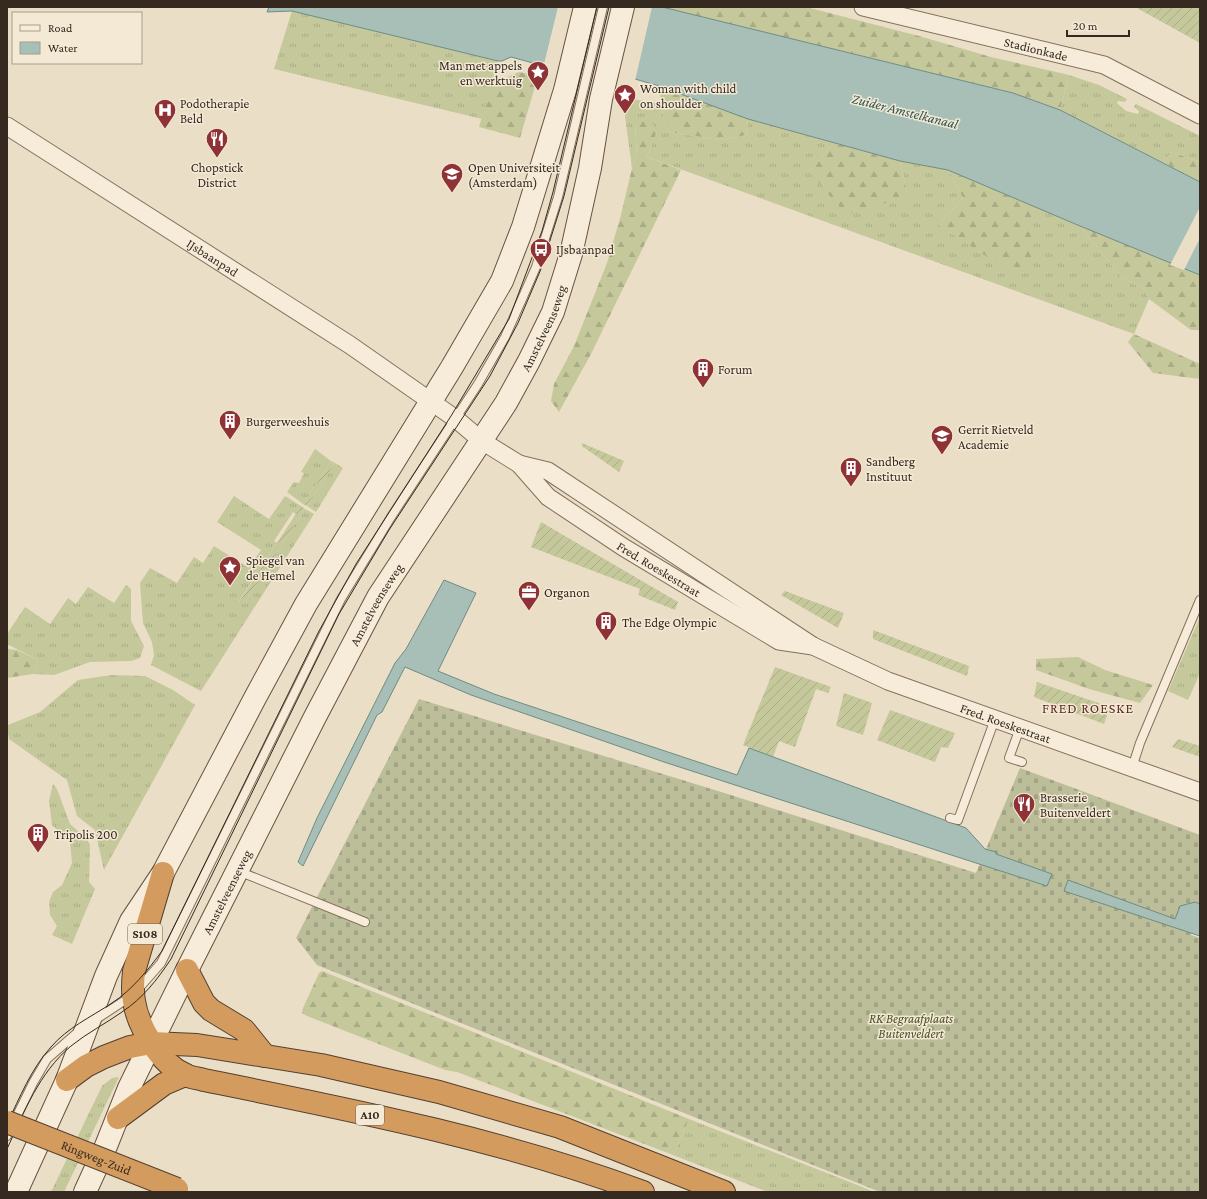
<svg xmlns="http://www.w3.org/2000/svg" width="1207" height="1199" viewBox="0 0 1207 1199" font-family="'Crimson Pro',serif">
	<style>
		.grass { fill: url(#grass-tufts) }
		.forest { fill: url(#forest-firs) }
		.cemetery { fill: url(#cemetery-stones) }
		.garden { fill: url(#garden-furrows) }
		.water { fill: #a7bfb7; stroke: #6f8c84 }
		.pier { fill: #ebdec6 }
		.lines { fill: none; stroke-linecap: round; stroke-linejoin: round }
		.lane-casing { stroke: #85715d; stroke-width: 10 }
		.street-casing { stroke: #85715d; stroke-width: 19 }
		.secondary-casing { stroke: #675240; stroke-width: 24 }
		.highway-casing { stroke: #534031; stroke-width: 24 }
		.lane { stroke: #f6ecd9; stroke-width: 8 }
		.street { stroke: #f6ecd9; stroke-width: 17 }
		.secondary { stroke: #f6ecd9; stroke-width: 22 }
		.highway { stroke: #d39b5e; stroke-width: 22 }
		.tram { stroke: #362a20; stroke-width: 1 }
		.highway-bridge-casing { stroke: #534031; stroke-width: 24; stroke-linecap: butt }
		.highway-bridge { stroke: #d39b5e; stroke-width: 22 }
		.labels { text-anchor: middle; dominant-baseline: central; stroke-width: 3; stroke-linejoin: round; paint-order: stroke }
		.shield { fill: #f3e9d5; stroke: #6f6356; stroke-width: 1 }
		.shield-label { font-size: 12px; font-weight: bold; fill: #362a20 }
		.street-label { font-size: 13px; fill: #362a20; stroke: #f3e9d5 }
		.poi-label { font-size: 13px; fill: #362a20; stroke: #f3e9d5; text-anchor: start }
		.park-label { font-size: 13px; font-style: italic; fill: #485128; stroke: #f3e9d5 }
		.water-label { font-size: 14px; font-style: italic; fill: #305551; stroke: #f3e9d5 }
		.neighbourhood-label { font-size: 14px; letter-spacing: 1px; fill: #5f2d23; stroke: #f3e9d5 }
	</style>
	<defs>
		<pattern id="grass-tufts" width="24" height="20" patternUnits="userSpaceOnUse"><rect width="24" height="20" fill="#c4c89b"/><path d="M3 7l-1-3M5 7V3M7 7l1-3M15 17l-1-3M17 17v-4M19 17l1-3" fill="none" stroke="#a9ac85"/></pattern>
		<pattern id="forest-firs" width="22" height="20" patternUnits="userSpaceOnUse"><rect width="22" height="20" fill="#c4c89b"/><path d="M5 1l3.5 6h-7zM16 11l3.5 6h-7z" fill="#a9ac85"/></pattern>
		<pattern id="cemetery-stones" width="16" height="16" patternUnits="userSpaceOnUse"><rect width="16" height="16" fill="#bbbe99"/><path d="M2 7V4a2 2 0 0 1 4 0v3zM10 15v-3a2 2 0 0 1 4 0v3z" fill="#a1a384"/></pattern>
		<pattern id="garden-furrows" width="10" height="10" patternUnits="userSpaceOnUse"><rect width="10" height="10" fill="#c4c89b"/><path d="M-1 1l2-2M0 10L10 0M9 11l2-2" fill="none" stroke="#a9ac85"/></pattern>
	</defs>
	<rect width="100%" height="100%" fill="#ebdec6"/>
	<!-- grass -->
	<g class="grass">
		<path d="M292 11 498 61 482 119 274 69Z"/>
		<path d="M1069 75 1099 85 1127 99 1125 102 1118 101 1117 103 1126 111 1138 114 1139 111 1134 107 1136 104 1200 136V162L1171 152 1164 163 1060 110Z"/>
		<path d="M632 99 661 104 663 116 670 132 720 140 746 135 748 119 834 143 809 172 908 197 900 161 948 170 963 198 938 225 1031 263V205L1080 226 1121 277 1144 289 1149 299 1134 334 647 157 657 131 635 123 637 157 632 168 624 109Z"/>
		<path d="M315 449 331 461 303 504 287 492 294 482 299 483 304 473 301 472Z"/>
		<path d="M335 463 343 468 316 512 307 506Z"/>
		<path d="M234 496 269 519 285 496 301 506 296 514 293 512 274 541 277 543 239 601 244 604 305 509 314 514 201 691 151 665 154 655 152 642 143 623 140 583 150 568 177 583 194 557 203 563 214 546 249 568 261 550 217 522Z"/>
		<path d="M126 585 131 589V621L144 646 140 658 131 661 90 662 54 675 33 674 38 660 7 644V634L25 607 50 624 68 598 76 604 88 587 114 603Z"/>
		<path d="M1200 617V673L1188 700 1168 691Z"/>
		<path d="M111 675 145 676 173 690 195 705 104 870 95 830 77 816 67 780 9 739 7 727 8 725 40 712 78 680Z"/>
		<path d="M53 784 57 789 70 824 87 839 90 845 89 882 95 889 72 944 52 935 57 926 50 915 49 902 53 892 62 885 72 863 70 842 52 825 49 801Z"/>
		<path d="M119 1077 64 1192H51L102 1086 112 1078Z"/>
		<path d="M689 1119 860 1186 874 1192H768L673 1155Z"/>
	</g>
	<!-- forest -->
	<g class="forest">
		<path d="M662 7H806L919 36 991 57 1069 75 1060 110 1013 93Z"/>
		<path d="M519 72 538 76 520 138 479 127 491 85Z"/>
		<path d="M659 86 748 119 746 135 720 140 670 132 663 116Z"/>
		<path d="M648 117 657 131 647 157 681 170 591 354 559 412 551 401 554 384 574 346 607 263 621 215 632 168 637 157 635 123Z"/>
		<path d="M834 143 900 161 908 197 846 214 809 172Z"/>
		<path d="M1171 152 1200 162V182L1164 163Z"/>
		<path d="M948 170 1031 205V263L1009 271 938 225 963 198Z"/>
		<path d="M1080 226 1200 275V330H1191L1149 299 1144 289 1121 277Z"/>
		<path d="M1134 334 1200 364V379L1153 373 1128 342Z"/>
		<path d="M7 649 17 650 38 660 33 674 7 678Z"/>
		<path d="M1078 657 1105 670 1153 685 1140 703 1089 689 1036 670V659Z"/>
		<path d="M322 971 689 1119 673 1155 457 1072 445 1070 307 1016 302 1013 303 1008 319 973Z"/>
	</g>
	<!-- cemetery -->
	<path class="cemetery" d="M419 699 718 791 976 873 1020 768 1200 835V900L1191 935 1200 938V1192H880L317 965 296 938Z"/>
	<!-- garden -->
	<g class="garden">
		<path d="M1135 7H1200V43Z"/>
		<path d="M582 443 624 461 619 472 582 446Z"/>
		<path d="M331 461 335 463 307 506 303 504Z"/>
		<path d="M301 506 305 509 244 604 239 602Z"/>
		<path d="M541 522 678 602 675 610 638 595 640 589 531 547Z"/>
		<path d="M785 591 844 613 838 628 781 595Z"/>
		<path d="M873 630 969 666 967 676 873 639Z"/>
		<path d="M775 667 831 687 828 693 816 689 795 747 779 741 773 757 743 745Z"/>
		<path d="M1037 682 1110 707 1104 724 1034 697Z"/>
		<path d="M844 693 872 703 863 735 836 726Z"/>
		<path d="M890 710 955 733 948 748 941 747 935 762 877 740Z"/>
		<path d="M1178 739 1200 746V757L1172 747Z"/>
	</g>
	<!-- water -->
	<g class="water">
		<path d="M269 7H662L1013 93 1060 110 1200 182V275L1080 226 948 170 900 161 748 119 659 86 635 79 570 65 544 66 511 57 502 61H498L292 11 267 12Z"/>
		<path d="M444 580 476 593 438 671 494 694 737 775 749 748 966 828 985 849 996 852V854L1052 874 1047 886 664 762 471 695 405 667 382 712 377 715 303 866 298 862 317 818 395 663 406 649Z"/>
		<path d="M1068 880 1175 919 1180 906 1195 902 1200 904V936L1064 891Z"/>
	</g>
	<!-- pier -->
	<g class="pier">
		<path d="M558 7H652L635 81 570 67 543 68Z"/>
		<path d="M1200 207V238L1184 270 1170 265Z"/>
	</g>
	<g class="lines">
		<!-- lane casing -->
		<g class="lane-casing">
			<g id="lane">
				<path d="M1020 728 1009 758 1022 762"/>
				<path d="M1132 768 1140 743 1200 600"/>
				<path d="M950 818 958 820 995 719"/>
				<path d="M238 871 365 922"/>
				<path d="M95 1020 133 995 161 963 341 599 391 517 478 384 505 337 522 299 536 267 558 197 603 7"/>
				<path d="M7 1136 33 1083 47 1059 79 1031"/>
			</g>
		</g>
		<!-- street casing -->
		<g class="street-casing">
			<g id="street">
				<path id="s1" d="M863 7 1104 65 1200 115"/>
				<path id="s2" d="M7 126 350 345 456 419 482 441 519 464 548 497 623 547 779 641 813 646"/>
				<path id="s3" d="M519 464 548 471 813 646 888 681 1200 792"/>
			</g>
		</g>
		<!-- secondary casing -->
		<g class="secondary-casing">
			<g id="secondary">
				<path d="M16 1192 67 1080 106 976 131 921 163 873 255 698 306 604 452 367 502 281 523 227 565 90 585 7"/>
				<path id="s4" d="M85 1192 106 1146 129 1088 187 970 315 717 378 597 506 403 529 361 553 312 571 254 590 168 601 99 623 7"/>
			</g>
		</g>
		<!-- highway casing -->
		<g class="highway-casing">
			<g id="highway">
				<path d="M163 873 134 971C133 981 132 991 134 1001 138 1027 161 1065 186 1075 191 1078 198 1078 204 1080 352 1110 501 1139 643 1192"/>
				<path d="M187 970 204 1003 211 1010 244 1030 265 1056"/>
				<path d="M67 1080 86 1066 104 1057 130 1047 151 1043 197 1045 321 1065 439 1092 560 1127 724 1192"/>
				<path d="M118 1118 164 1084 185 1075"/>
			</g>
		</g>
		<!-- lane -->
		<use href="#lane" class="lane"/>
		<!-- street -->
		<use href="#street" class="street"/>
		<!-- secondary -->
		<use href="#secondary" class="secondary"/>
		<!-- highway -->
		<use href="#highway" class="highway"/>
		<!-- tram -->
		<g class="tram">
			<path d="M7 1124C20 1097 31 1069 51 1047 67 1028 91 1017 112 1003 132 990 148 970 162 951L319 631 356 564 451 416 509 319 542 231 553 192 597 7"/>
			<path d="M7 1149C24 1112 39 1073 71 1046 87 1033 105 1024 122 1012 143 998 157 980 171 959L339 614 389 530 490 376 518 323 541 269 564 196 609 7"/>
		</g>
		<!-- highway-bridge casing -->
		<g class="highway-bridge-casing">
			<g id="highway-bridge">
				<path id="s5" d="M7 1122 177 1189"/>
			</g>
		</g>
		<!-- highway-bridge -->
		<use href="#highway-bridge" class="highway-bridge"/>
	</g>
	<!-- icons -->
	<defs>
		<g id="sight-pin" transform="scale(1.15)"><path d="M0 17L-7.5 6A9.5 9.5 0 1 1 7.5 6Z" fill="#8f3236" stroke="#f3e9d5"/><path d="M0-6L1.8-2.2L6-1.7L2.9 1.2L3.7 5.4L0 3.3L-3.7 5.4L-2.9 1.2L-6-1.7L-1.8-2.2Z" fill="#fff"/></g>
		<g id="hospital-pin" transform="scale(1.15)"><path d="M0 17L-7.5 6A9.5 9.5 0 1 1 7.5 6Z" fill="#8f3236" stroke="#f3e9d5"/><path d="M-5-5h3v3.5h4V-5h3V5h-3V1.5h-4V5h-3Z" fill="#fff"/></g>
		<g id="restaurant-pin" transform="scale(1.15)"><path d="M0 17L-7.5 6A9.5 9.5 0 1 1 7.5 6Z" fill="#8f3236" stroke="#f3e9d5"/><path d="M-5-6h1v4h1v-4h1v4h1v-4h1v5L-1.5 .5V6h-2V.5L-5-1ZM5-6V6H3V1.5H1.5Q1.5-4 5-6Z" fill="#fff"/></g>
		<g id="university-pin" transform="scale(1.15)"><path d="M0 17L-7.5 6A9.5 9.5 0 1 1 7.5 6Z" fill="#8f3236" stroke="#f3e9d5"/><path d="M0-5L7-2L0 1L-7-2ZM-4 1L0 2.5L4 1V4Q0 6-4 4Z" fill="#fff"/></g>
		<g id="bus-pin" transform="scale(1.15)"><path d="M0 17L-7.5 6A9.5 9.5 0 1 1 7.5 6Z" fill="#8f3236" stroke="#f3e9d5"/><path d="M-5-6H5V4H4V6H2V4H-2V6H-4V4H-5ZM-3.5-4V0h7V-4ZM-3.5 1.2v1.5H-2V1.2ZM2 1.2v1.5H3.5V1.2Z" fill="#fff"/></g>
		<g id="building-pin" transform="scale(1.15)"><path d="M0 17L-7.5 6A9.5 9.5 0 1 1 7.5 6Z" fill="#8f3236" stroke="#f3e9d5"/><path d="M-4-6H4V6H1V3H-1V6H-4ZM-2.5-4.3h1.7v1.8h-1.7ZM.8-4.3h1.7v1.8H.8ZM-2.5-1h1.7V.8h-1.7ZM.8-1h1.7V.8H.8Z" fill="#fff"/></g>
		<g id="office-pin" transform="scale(1.15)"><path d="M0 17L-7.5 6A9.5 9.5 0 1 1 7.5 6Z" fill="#8f3236" stroke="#f3e9d5"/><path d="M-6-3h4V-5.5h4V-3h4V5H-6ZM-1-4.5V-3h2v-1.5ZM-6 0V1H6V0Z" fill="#fff"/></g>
	</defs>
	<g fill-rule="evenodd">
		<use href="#sight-pin" x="538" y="72"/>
		<use href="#sight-pin" x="625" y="95"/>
		<use href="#hospital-pin" x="165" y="110"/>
		<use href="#restaurant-pin" x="217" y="139"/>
		<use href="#university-pin" x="452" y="174"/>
		<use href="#bus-pin" x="541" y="249"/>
		<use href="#building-pin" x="703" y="369"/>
		<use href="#building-pin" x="230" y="421"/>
		<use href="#university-pin" x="942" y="436"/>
		<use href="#building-pin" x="851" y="468"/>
		<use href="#sight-pin" x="230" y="567"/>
		<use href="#office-pin" x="529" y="592"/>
		<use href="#building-pin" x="606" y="622"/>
		<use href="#restaurant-pin" x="1024" y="804"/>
		<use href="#building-pin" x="38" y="834"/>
	</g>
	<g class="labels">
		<!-- shield labels -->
		<g class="shield">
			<rect x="128" y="924" width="34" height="20" rx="3"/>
			<rect x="356" y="1105" width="28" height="20" rx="3"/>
		</g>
		<g class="shield-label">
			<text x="145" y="934">S108</text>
			<text x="370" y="1115">A10</text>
		</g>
		<!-- street labels -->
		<g class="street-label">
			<text stroke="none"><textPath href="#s1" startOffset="178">Stadionkade</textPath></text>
			<text stroke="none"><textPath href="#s2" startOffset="244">IJsbaanpad</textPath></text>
			<text stroke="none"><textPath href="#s4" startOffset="980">Amstelveenseweg</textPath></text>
			<text stroke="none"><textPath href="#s2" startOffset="790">Fred. Roeskestraat</textPath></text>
			<text stroke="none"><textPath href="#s4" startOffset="656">Amstelveenseweg</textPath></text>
			<text stroke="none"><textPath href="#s3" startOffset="555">Fred. Roeskestraat</textPath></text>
			<text stroke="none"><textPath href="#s4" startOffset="332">Amstelveenseweg</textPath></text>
			<text stroke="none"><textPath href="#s5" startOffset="96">Ringweg-Zuid</textPath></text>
		</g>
		<!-- poi labels -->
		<g class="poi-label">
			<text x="522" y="65" text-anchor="end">Man met appels<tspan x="522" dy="15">en werktuig</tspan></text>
			<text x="640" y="88">Woman with child<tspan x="640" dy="15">on shoulder</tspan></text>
			<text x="180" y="103">Podotherapie<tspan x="180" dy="15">Beld</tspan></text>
			<text x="217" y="167" text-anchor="middle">Chopstick<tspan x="217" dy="15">District</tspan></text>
			<text x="468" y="167">Open Universiteit<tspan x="468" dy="15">(Amsterdam)</tspan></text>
			<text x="556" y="249">IJsbaanpad</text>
			<text x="718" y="369">Forum</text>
			<text x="246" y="421">Burgerweeshuis</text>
			<text x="958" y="429">Gerrit Rietveld<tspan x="958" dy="15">Academie</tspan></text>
			<text x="866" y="461">Sandberg<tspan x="866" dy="15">Instituut</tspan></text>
			<text x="246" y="560">Spiegel van<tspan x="246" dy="15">de Hemel</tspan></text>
			<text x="544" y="592">Organon</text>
			<text x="622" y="622">The Edge Olympic</text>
			<text x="1040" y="797">Brasserie<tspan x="1040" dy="15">Buitenveldert</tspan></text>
			<text x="54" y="834">Tripolis 200</text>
		</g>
		<!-- park labels -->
		<g class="park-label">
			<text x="911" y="1018">RK Begraafplaats<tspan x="911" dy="15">Buitenveldert</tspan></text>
		</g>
		<!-- water labels -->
		<g class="water-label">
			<text transform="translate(905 111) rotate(14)">Zuider Amstelkanaal</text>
		</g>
		<!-- neighbourhood labels -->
		<g class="neighbourhood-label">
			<text x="1088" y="708">FRED ROESKE</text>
		</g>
	</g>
	<!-- border -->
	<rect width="1207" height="1199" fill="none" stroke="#362a20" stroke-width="16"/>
	<!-- legend -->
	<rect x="12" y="12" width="130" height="52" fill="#f3e9d5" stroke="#a79d8d"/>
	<rect x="20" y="25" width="20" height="6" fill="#f6ecd9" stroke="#a79d8d"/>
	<text x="48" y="32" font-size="12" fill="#362a20">Road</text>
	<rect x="20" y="42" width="20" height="12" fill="#a7bfb7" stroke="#a79d8d"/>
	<text x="48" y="52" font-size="12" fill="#362a20">Water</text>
	<!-- scale -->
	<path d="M1067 30v6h62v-6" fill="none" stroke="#362a20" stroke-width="2"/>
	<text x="1073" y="30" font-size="12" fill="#362a20" stroke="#f3e9d5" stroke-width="3" paint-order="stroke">20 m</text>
</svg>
